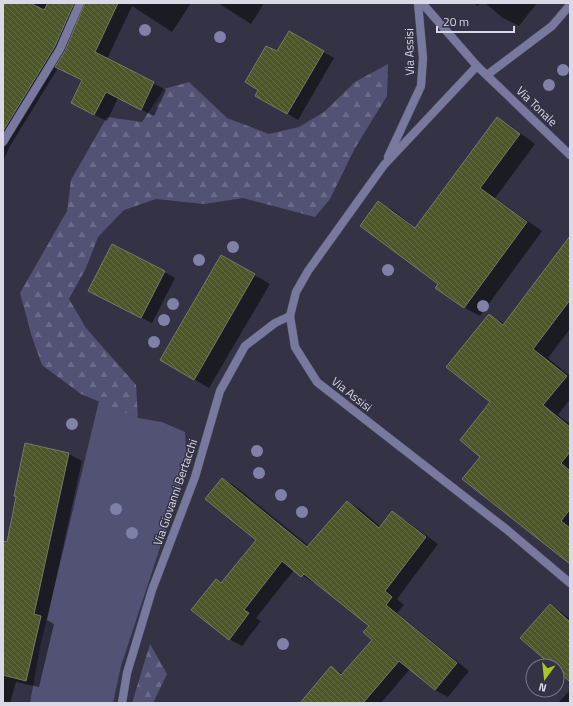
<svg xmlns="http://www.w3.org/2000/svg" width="573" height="706" viewBox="0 0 573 706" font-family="'Titillium Web',sans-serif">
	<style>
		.green { fill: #525275 }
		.forest { fill: url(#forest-firs) }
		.shadow { fill: #0007 }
		.building { fill: url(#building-back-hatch); stroke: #747a65 }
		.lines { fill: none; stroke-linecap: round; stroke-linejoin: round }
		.minor-casing { stroke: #515162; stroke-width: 9 }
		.tertiary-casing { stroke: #515162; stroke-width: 9 }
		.minor { stroke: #78799f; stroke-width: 8 }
		.tertiary { stroke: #78799f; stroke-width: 8 }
		.tree { fill: #8081a8 }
		.labels { text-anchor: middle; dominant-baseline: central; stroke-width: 3; stroke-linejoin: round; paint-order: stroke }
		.street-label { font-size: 12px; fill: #dadae6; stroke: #333345 }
	</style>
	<defs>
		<pattern id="forest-firs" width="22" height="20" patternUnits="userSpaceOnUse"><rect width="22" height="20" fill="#525275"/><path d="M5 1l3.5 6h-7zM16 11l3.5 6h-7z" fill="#6a6a89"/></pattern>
		<pattern id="building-back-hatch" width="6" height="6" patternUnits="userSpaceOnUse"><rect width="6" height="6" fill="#4b5729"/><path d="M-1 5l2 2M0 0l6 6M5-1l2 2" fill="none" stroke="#646f48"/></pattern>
	</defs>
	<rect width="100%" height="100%" fill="#333345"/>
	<!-- green -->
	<path class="green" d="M99 401 138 418 162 422 185 432 187 466 121 666 113 703H30L40 647Z"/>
	<!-- forest -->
	<g class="forest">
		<path d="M388 64 387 96 355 148 330 199 315 217 243 198 204 204 156 199 124 210 98 237 86 268 69 299 86 328 136 385 138 418 81 394 42 365 32 337 20 293 67 211 71 180 107 117 142 122 164 89 189 82 227 118 269 134 299 127 324 112 355 82Z"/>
		<path d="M150 644 167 674 153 703H132Z"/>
	</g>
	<!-- shadow -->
	<g class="shadow">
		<path d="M3 3H191L172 32 132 6 107 59 166 90 154 116 118 98 107 121 84 110 83 81 58 68 10 146 3 161Z"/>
		<path d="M218 3H264L251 24Z"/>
		<path d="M473 3H480L478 6Z"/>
		<path d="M485 3H537L519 26 503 18Z"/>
		<path d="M289 32 334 58 298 120 256 95 277 53Z"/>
		<path d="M497 118 512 127 535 144 495 198 542 231 480 316 465 308 437 288 440 283 378 202 394 211 416 228Z"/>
		<path d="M570 238V329L548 358 570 376V399L558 415 570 424V563L481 456 492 402 489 315 505 324Z"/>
		<path d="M222 256 270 284 209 388 161 360Z"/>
		<path d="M164 272 175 278 152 323 100 296Z"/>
		<path d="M26 445 69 454 82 461 47 620 54 624 39 687 16 682 10 703H3V542L7 543Z"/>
		<path d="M222 479 235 486 309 546 348 502 360 509 381 527 392 513 405 520 438 544 397 599 404 605 397 613 469 671 448 697 435 690 410 669 381 703H316L331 667 343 674 374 640 370 626 316 582 314 583 294 570 256 618 261 621 242 646 229 639 222 584 257 540Z"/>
		<path d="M550 605 561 612 570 619V680L557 669V666H554Z"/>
		<path d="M570 690V703H558Z"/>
	</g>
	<!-- building -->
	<g class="building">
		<path d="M3 3H30L44 10 48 3H74L55 46 3 131Z"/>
		<path d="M85 3H118L95 52 154 82 141 110 106 92 94 115 71 103 82 80 55 67 65 51Z"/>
		<path d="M289 31 324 51 287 114 255 96 258 90 245 82 266 46 277 51Z"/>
		<path d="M497 117 520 134 480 188 527 222 464 308 435 288 438 284 360 226 378 201 415 228Z"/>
		<path d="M570 236V300L533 349 567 376 543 405 570 427V452L561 463 570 471V509L561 521 570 528V564L462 479 480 457 460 440 490 402 446 367 489 314 503 325Z"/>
		<path d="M112 244 165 271 141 318 88 291Z"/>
		<path d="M221 255 255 274 194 380 160 360Z"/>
		<path d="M25 443 69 453 34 614 41 616 26 681 3 675V541L7 542 16 497 14 496Z"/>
		<path d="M222 478 307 547 347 501 379 528 392 511 426 537 385 591 392 597 386 605 457 663 435 690 399 661 363 703H300L331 666 341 675 372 640 363 632 369 626 304 574 301 577 282 561 244 610 249 613 229 640 191 610 216 579 221 583 256 540 205 499Z"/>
		<path d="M550 604 570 622V682L557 670V666H552L520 638Z"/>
	</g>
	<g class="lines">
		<!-- minor casing -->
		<g class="minor-casing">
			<g id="minor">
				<path d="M477 66 384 165 308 271 296 292 290 316 295 347 317 382 506 529 570 583"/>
				<path d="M487 75 552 26 570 5"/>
				<path d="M3 142 60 49 80 3"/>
				<path d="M388 157 421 86 423 58 418 3"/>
				<path d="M122 703 127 673 152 590 195 477 220 391 245 346 275 323 290 316"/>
			</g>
		</g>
		<!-- tertiary casing -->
		<g class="tertiary-casing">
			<path id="tertiary" d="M422 3 477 66 570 155"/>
		</g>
		<!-- minor -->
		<use href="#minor" class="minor"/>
		<!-- tertiary -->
		<use href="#tertiary" class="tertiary"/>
	</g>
	<!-- trees -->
	<g class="tree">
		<circle cx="145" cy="30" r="6"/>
		<circle cx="220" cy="37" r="6"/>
		<circle cx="563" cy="70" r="6"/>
		<circle cx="549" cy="85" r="6"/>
		<circle cx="233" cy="247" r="6"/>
		<circle cx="199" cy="260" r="6"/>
		<circle cx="388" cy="270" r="6"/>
		<circle cx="173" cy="304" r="6"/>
		<circle cx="483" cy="306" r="6"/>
		<circle cx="164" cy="320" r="6"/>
		<circle cx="154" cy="342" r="6"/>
		<circle cx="72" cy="424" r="6"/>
		<circle cx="257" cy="451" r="6"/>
		<circle cx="259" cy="473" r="6"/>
		<circle cx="281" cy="495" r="6"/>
		<circle cx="116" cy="509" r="6"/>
		<circle cx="302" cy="512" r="6"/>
		<circle cx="132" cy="533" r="6"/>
		<circle cx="283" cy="644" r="6"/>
	</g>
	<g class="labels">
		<!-- street labels -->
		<g class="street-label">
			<text transform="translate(409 52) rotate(-91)">Via Assisi</text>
			<text transform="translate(537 106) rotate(44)">Via Tonale</text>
			<text transform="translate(352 394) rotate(38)">Via Assisi</text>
			<text transform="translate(175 492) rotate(-71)">Via Giovanni Bertacchi</text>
		</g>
	</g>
	<!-- border -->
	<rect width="573" height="706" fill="none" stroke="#dadae6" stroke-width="8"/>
	<!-- north arrow -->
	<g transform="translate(545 678) rotate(195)"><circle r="19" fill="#333345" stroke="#767685"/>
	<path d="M0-3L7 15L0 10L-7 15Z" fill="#a7c81f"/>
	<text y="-6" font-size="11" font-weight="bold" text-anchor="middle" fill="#dadae6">N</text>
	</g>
	<!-- scale -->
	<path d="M437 26v6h77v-6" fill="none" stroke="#dadae6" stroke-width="2"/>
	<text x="443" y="26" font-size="12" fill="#dadae6" stroke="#333345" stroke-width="3" paint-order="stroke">20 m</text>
</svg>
